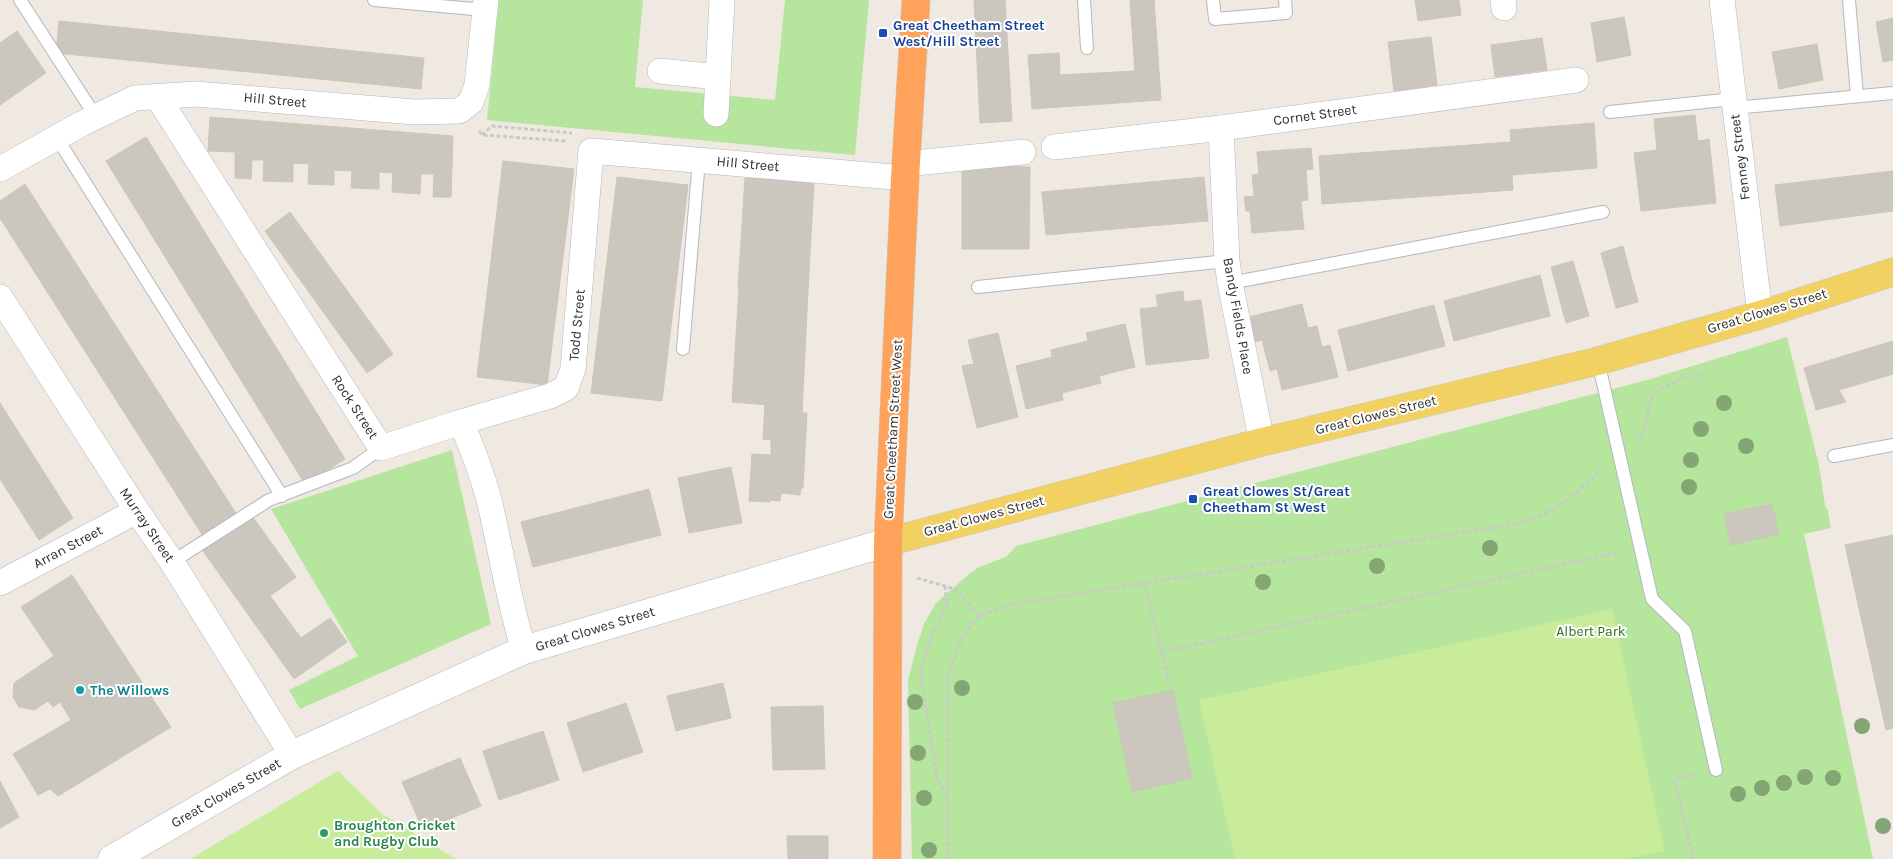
<svg xmlns="http://www.w3.org/2000/svg" width="1893" height="859" viewBox="0 0 1893 859" font-family="Karla,sans-serif">
	<style>
		.green { fill: #b6e59e }
		.pitch { fill: #c9ec9a }
		.building { fill: #cbc7bf; stroke: #cbc5ba }
		.lines { fill: none; stroke-linecap: round; stroke-linejoin: round }
		.lane-casing { stroke: #b4b7c1; stroke-width: 14 }
		.street-casing { stroke: #b4b7c1; stroke-width: 26 }
		.secondary-casing { stroke: #b4b7c1; stroke-width: 29 }
		.primary-casing { stroke: #c9c9c9; stroke-width: 29 }
		.highway-casing { stroke: #c9c9c9; stroke-width: 29 }
		.path { stroke: #c9c9c9; stroke-width: 3; stroke-dasharray: 4 2.5; stroke-linecap: butt }
		.lane { stroke: #fff; stroke-width: 12 }
		.street { stroke: #fff; stroke-width: 25 }
		.secondary { stroke: #fff; stroke-width: 28 }
		.primary { stroke: #f2d163; stroke-width: 28 }
		.highway { stroke: #ffa35c; stroke-width: 28 }
		.tree { fill: #84a574 }
		.transit-dot { fill: #1a4fb4; stroke: #fff; stroke-width: 2 }
		.culture-dot { fill: #0f9aa8; stroke: #fff; stroke-width: 2 }
		.leisure-dot { fill: #2e9e5b; stroke: #fff; stroke-width: 2 }
		.labels { text-anchor: middle; dominant-baseline: central; stroke-width: 4; stroke-linejoin: round; paint-order: stroke }
		.transit-label { font-size: 14px; font-weight: bold; fill: #164399; stroke: #fff; text-anchor: start }
		.street-label { font-size: 14px; fill: #2e2e2e; stroke: #fff }
		.park-label { font-size: 14px; fill: #2c6e1b; stroke: #fff }
		.culture-label { font-size: 14px; font-weight: bold; fill: #0d838f; stroke: #fff; text-anchor: start }
		.leisure-label { font-size: 14px; font-weight: bold; fill: #27864d; stroke: #fff; text-anchor: start }
	</style>
	<rect width="100%" height="100%" fill="#efe9e1"/>
	<!-- green -->
	<g class="green">
		<path d="M499 0H643L635 87 775 100 785 0H869L855 155 487 120Z"/>
		<path d="M1787 337 1819 465 1825 506 1828 511 1831 528 1804 534 1873 859H912L908 680 918 642 924 624 936 603 969 574 979 567 1006 557 1016 546 1647 380Z"/>
		<path d="M452 450 491 624 300 709 289 690 358 656 271 509Z"/>
	</g>
	<!-- pitch -->
	<g class="pitch">
		<path d="M1612 609 1665 851 1625 859H1235L1199 700Z"/>
		<path d="M338 771 381 813 456 859H190Z"/>
	</g>
	<!-- building -->
	<g class="building">
		<path d="M974 0H1005L1012 121 980 123Z"/>
		<path d="M1130 0H1154L1161 100 1032 109 1028 55 1059 53 1060 75 1135 71Z"/>
		<path d="M1415 0H1459L1461 15 1418 21Z"/>
		<path d="M1624 17 1631 55 1597 62 1591 23Z"/>
		<path d="M1893 18V60L1883 62 1876 22Z"/>
		<path d="M59 21 424 58 421 89 56 53Z"/>
		<path d="M17 31 46 73 0 105V43Z"/>
		<path d="M1431 37 1437 85 1394 91 1388 42Z"/>
		<path d="M1542 38 1547 70 1495 77 1491 45Z"/>
		<path d="M1817 44 1823 80 1779 89 1772 52Z"/>
		<path d="M1695 115 1698 141 1709 139 1716 203 1641 211 1634 153 1657 150 1654 119Z"/>
		<path d="M210 117 453 136 451 197H433L434 174H421L420 194 392 192 393 173 379 172V189L351 188 352 171 334 170V185L308 184 309 164 293 163V182L263 181 264 160H252L251 179 235 178V152L208 151Z"/>
		<path d="M1594 123 1597 168 1512 175 1513 190 1322 204 1319 156 1511 142 1510 130Z"/>
		<path d="M146 137 345 459 305 484 106 161Z"/>
		<path d="M1311 148 1313 169 1306 170 1308 200 1301 201 1304 229 1252 233 1250 211H1246L1244 197 1254 196 1252 175 1259 174 1257 152Z"/>
		<path d="M503 161 574 169 547 385 477 377Z"/>
		<path d="M962 166 1030 167 1029 249H962Z"/>
		<path d="M1893 171V211L1780 226 1775 185Z"/>
		<path d="M617 177 688 185 662 401 591 393Z"/>
		<path d="M1204 177 1208 221 1046 235 1042 192Z"/>
		<path d="M745 178 814 182 808 291 738 287Z"/>
		<path d="M25 184 237 515 203 536 0 218V201Z"/>
		<path d="M290 212 393 354 367 373 265 231Z"/>
		<path d="M1623 246 1638 302 1616 308 1601 253Z"/>
		<path d="M1573 261 1589 316 1566 323 1551 267Z"/>
		<path d="M1540 275 1550 316 1454 341 1444 301Z"/>
		<path d="M739 287 808 291 802 413 781 412V406L732 402Z"/>
		<path d="M1183 291 1184 302 1201 300 1209 358 1146 365 1140 309 1158 307 1156 295Z"/>
		<path d="M1302 304 1308 328 1317 326 1322 347 1330 345 1338 377 1282 390 1277 369 1270 371 1262 340 1255 342 1249 317Z"/>
		<path d="M1434 305 1445 346 1348 371 1338 330Z"/>
		<path d="M1125 324 1135 367 1099 376 1101 383 1062 393 1063 400 1026 409 1016 366 1052 357 1051 350 1088 341 1086 333Z"/>
		<path d="M998 333 1018 417 977 428 962 366 974 364 968 340Z"/>
		<path d="M1893 341V374L1839 390 1846 402 1816 410 1804 368Z"/>
		<path d="M0 403 73 518 39 540 0 479Z"/>
		<path d="M765 405 781 406V412L807 413 803 488H801L800 495 781 493 780 501 770 500V502L749 501 752 454 771 455V440L763 439Z"/>
		<path d="M731 467 742 523 689 533 678 478Z"/>
		<path d="M649 489 661 535 533 567 521 522Z"/>
		<path d="M1772 504 1779 534 1731 545 1724 514Z"/>
		<path d="M252 516 296 577 270 596 301 638 330 618 347 642 294 679 203 551Z"/>
		<path d="M1893 535V728L1886 730 1845 545Z"/>
		<path d="M72 575 171 727 58 796 50 789 38 795 13 754 71 720 60 702 53 707 48 701 34 710 19 707 13 697 14 683 54 656 21 607Z"/>
		<path d="M723 683 731 718 676 731 667 696Z"/>
		<path d="M1173 690 1192 778 1132 792 1113 703Z"/>
		<path d="M626 703 643 752 583 772 567 723Z"/>
		<path d="M823 706 825 769 773 770 771 707Z"/>
		<path d="M543 731 559 780 499 800 483 751Z"/>
		<path d="M460 758 481 806 423 830 402 782Z"/>
		<path d="M0 781 19 817 0 828Z"/>
		<path d="M787 836H828V859H788Z"/>
	</g>
	<g class="lines">
		<!-- lane casing -->
		<g class="lane-casing">
			<g id="lane">
				<path d="M20 0 96 117"/>
				<path d="M374 0 485 10"/>
				<path d="M1084 0 1087 48"/>
				<path d="M1213 0 1215 19 1286 13 1285 0"/>
				<path d="M1849 0 1857 96"/>
				<path d="M1734 108 1893 93"/>
				<path d="M1610 112 1733 99"/>
				<path d="M57 138 282 496"/>
				<path d="M1230 283 1603 212"/>
				<path d="M978 287 1227 261"/>
				<path d="M683 349 699 160"/>
				<path d="M1598 361 1652 599 1685 631 1716 770"/>
				<path d="M1834 456 1893 445"/>
				<path d="M172 562 269 500 353 468 381 448"/>
			</g>
		</g>
		<!-- street casing -->
		<g class="street-casing">
			<g id="street">
				<path d="M1503 0 1504 8"/>
				<path d="M1722 0 1760 315"/>
				<path d="M660 71 718 77"/>
				<path d="M157 96 381 448 461 422C473 450 484 478 491 508 502 556 509 603 524 650"/>
				<path d="M716 114 722 0"/>
				<path d="M1221 128 1227 261 1230 283 1262 442"/>
				<path d="M1054 147 1221 128 1576 80"/>
				<path d="M905 164 1023 152"/>
				<path d="M0 169 83 123 135 98 196 94 414 112 459 111 471 102 477 85 486 0"/>
				<path d="M0 297 137 511 172 562 292 755"/>
				<path d="M461 422 550 396 566 388 573 369 591 151 905 178"/>
				<path d="M0 583 137 511"/>
			</g>
		</g>
		<!-- secondary casing -->
		<g class="secondary-casing">
			<path id="secondary" d="M112 859 292 755 524 650 888 542"/>
		</g>
		<!-- primary casing -->
		<g class="primary-casing">
			<path id="primary" d="M888 542 1262 442 1598 361 1760 315 1893 272"/>
		</g>
		<!-- highway casing -->
		<g class="highway-casing">
			<path id="highway" d="M887 859 888 542 905 178 916 0"/>
		</g>
		<!-- path -->
		<g class="path">
			<path d="M479 131 482 135 566 141"/>
			<path d="M482 135 492 126 572 133"/>
			<path d="M1638 442C1647 428 1646 420 1649 405 1653 385 1688 378 1704 372"/>
			<path d="M917 578 955 589 980 616"/>
			<path d="M1145 584 1169 683"/>
			<path d="M945 586 947 606 931 636 922 669V685L937 777 945 794"/>
			<path d="M1162 652 1620 552"/>
			<path d="M947 859 948 680C951 663 965 625 981 616 991 610 1004 607 1014 604L1516 524C1556 512 1572 499 1601 469"/>
			<path d="M1693 859 1675 779 1695 775"/>
		</g>
		<!-- lane -->
		<use href="#lane" class="lane"/>
		<!-- street -->
		<use href="#street" class="street"/>
		<!-- secondary -->
		<use href="#secondary" class="secondary"/>
		<!-- primary -->
		<use href="#primary" class="primary"/>
		<!-- highway -->
		<use href="#highway" class="highway"/>
	</g>
	<!-- trees -->
	<g class="tree">
		<circle cx="1724" cy="403" r="8"/>
		<circle cx="1701" cy="429" r="8"/>
		<circle cx="1746" cy="446" r="8"/>
		<circle cx="1691" cy="460" r="8"/>
		<circle cx="1689" cy="487" r="8"/>
		<circle cx="1490" cy="548" r="8"/>
		<circle cx="1377" cy="566" r="8"/>
		<circle cx="1263" cy="582" r="8"/>
		<circle cx="962" cy="688" r="8"/>
		<circle cx="915" cy="702" r="8"/>
		<circle cx="1862" cy="726" r="8"/>
		<circle cx="918" cy="753" r="8"/>
		<circle cx="1805" cy="777" r="8"/>
		<circle cx="1833" cy="778" r="8"/>
		<circle cx="1784" cy="783" r="8"/>
		<circle cx="1762" cy="788" r="8"/>
		<circle cx="1738" cy="794" r="8"/>
		<circle cx="924" cy="798" r="8"/>
		<circle cx="1883" cy="826" r="8"/>
		<circle cx="929" cy="850" r="8"/>
	</g>
	<!-- markers -->
	<g class="transit-dot">
		<rect x="878" y="28" width="10" height="10" rx="2.5"/>
		<rect x="1188" y="494" width="10" height="10" rx="2.5"/>
	</g>
	<circle class="culture-dot" cx="80" cy="690" r="5"/>
	<circle class="leisure-dot" cx="324" cy="833" r="5"/>
	<g class="labels">
		<!-- transit labels -->
		<g class="transit-label">
			<text x="893" y="25">Great Cheetham Street<tspan x="893" dy="16">West/Hill Street</tspan></text>
			<text x="1203" y="491">Great Clowes St/Great<tspan x="1203" dy="16">Cheetham St West</tspan></text>
		</g>
		<!-- street labels -->
		<g class="street-label">
			<text transform="translate(275 100) rotate(5)">Hill Street</text>
			<text transform="translate(1315 115) rotate(-8)">Cornet Street</text>
			<text transform="translate(1740 157) rotate(-97)">Fenney Street</text>
			<text transform="translate(748 164) rotate(5)">Hill Street</text>
			<text transform="translate(1767 311) rotate(-17)">Great Clowes Street</text>
			<text transform="translate(1238 316) rotate(80)">Bandy Fields Place</text>
			<text transform="translate(577 325) rotate(-85)">Todd Street</text>
			<text transform="translate(355 407) rotate(57)">Rock Street</text>
			<text transform="translate(1376 415) rotate(-14)">Great Clowes Street</text>
			<text transform="translate(893 429) rotate(-87)">Great Cheetham Street West</text>
			<text transform="translate(984 516) rotate(-15)">Great Clowes Street</text>
			<text transform="translate(147 525) rotate(56)">Murray Street</text>
			<text transform="translate(68 547) rotate(-28)">Arran Street</text>
			<text transform="translate(595 629) rotate(-17)">Great Clowes Street</text>
			<text transform="translate(226 793) rotate(-30)">Great Clowes Street</text>
		</g>
		<!-- park labels -->
		<g class="park-label">
			<text x="1591" y="631">Albert Park</text>
		</g>
		<!-- culture labels -->
		<g class="culture-label">
			<text x="90" y="690">The Willows</text>
		</g>
		<!-- leisure labels -->
		<g class="leisure-label">
			<text x="334" y="825">Broughton Cricket<tspan x="334" dy="16">and Rugby Club</tspan></text>
		</g>
	</g>
</svg>
